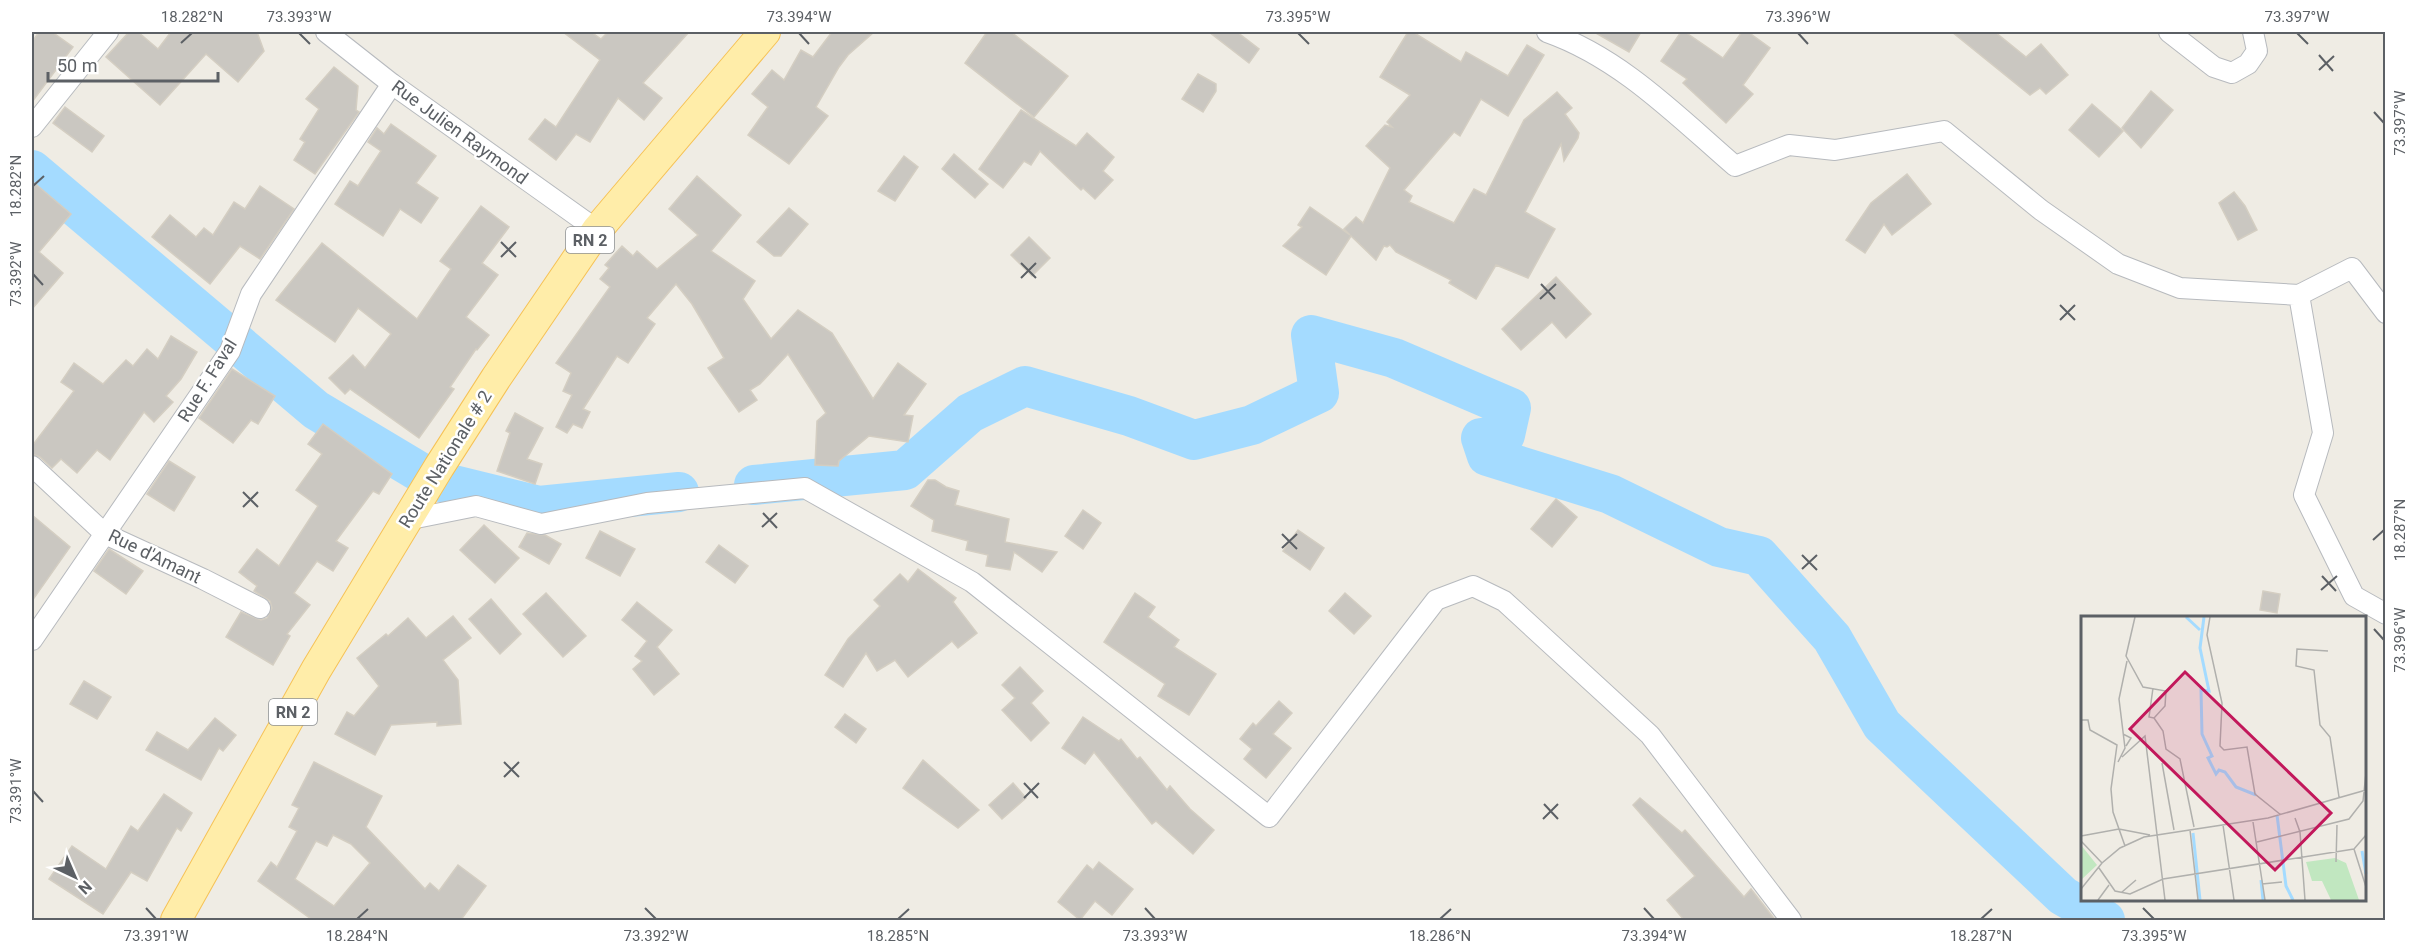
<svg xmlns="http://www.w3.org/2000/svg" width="2417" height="952" viewBox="0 0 2417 952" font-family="Roboto,sans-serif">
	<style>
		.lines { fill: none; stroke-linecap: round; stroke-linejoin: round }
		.river { stroke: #a4dbff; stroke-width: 40 }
		.building { fill: #cac7c1; stroke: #d4cec2; stroke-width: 1.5; fill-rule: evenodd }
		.street-casing { stroke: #b7babe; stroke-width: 22 }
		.primary-casing { stroke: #f6c256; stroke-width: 32 }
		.street { stroke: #fff; stroke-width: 20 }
		.primary { stroke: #ffeda9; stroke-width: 30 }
		.ticks { fill: none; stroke: #5c6065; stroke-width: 2 }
		.labels { text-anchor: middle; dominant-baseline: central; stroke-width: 5; stroke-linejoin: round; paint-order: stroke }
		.shield { fill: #fff; stroke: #8d9093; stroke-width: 1.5 }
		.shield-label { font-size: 16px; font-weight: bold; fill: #5c6065 }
		.street-label { font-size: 18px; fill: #5c6065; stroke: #fff }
		.inset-river { fill: none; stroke: #a4dbff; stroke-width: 3 }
		.inset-road { fill: none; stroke: #b0b0ad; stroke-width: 1.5 }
		.view { fill: #c2185b; fill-opacity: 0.15; stroke: #c2185b; stroke-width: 3 }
		.inset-edge { fill: none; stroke: #5c6065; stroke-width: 3 }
		.neatline { fill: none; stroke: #5c6065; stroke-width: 2 }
		.ticks-label { font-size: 15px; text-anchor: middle; fill: #5c6065 }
	</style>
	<rect width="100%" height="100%" fill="#efece4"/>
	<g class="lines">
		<!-- river -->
		<g class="river">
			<path d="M32 170 316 410 433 480 539 506 679 492"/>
			<path d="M754 485 905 470 970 413 1025 386 1129 416 1194 440 1252 425 1319 393 1311 335 1394 358 1511 408 1505 435 1481 438 1487 456 1610 494 1719 547 1759 556 1832 638 1882 725 2063 896 2105 920"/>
		</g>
	</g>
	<!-- building -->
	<g class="building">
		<path d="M39 32H52L73 47 32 102V42Z"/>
		<path d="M129 32H138L158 49 171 32H257L264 51 238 82 206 54 160 105 106 57Z"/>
		<path d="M563 32H591L601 39 608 32H689L643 83 662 98 644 120 618 98 590 142 576 134 556 160 529 139 545 119 556 127 600 60Z"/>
		<path d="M832 32H874L848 55 839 67 816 107 828 116 789 164 748 135 768 107 752 94 772 70 784 80 801 50 813 57Z"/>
		<path d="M987 32H1011L1068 76 1034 117 965 63Z"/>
		<path d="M1209 32H1237L1259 49 1249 63Z"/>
		<path d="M1408 32H1413L1461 62 1466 52 1508 76 1527 45 1544 55 1508 116 1481 99 1460 136 1454 132 1404 190 1412 196 1409 202 1454 223 1474 189 1486 195 1524 120 1557 92 1572 108 1565 114 1579 133 1578 138 1564 161 1561 144 1525 212 1555 229 1528 278 1496 265 1476 299 1449 283 1451 280 1396 252 1390 245 1387 247 1384 246 1376 260 1351 236 1326 275 1283 246 1302 227 1298 225 1310 207 1350 235 1344 229 1356 217 1363 223 1390 168 1366 146 1385 125 1392 127 1387 122 1410 95 1380 77Z"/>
		<path d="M1594 32H1641L1629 52Z"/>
		<path d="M1681 32H1685L1723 58 1742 32H1748L1770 48 1743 85 1753 94 1726 123 1683 83 1687 79 1661 61Z"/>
		<path d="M1952 32H1995L2026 57 2041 44 2068 75 2046 94 2040 88 2030 95Z"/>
		<path d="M334 67 358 86 356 110 359 112 315 174 294 160 305 142 300 139 319 109 306 99Z"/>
		<path d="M1198 74 1216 84V91L1203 112 1182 99Z"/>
		<path d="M2151 91 2173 110 2141 148 2122 128Z"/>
		<path d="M2092 104 2123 131 2099 157 2069 130Z"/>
		<path d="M65 107 104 136 92 152 53 123Z"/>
		<path d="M1021 110 1076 146 1087 133 1114 157 1103 171 1113 180 1095 199 1083 188 1081 190 1040 151 1031 165 1024 161 1003 188 979 169Z"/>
		<path d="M391 124 436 156 416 183 438 198 421 223 400 209 383 236 335 204 350 181 358 186 381 151 368 142 377 128 384 134Z"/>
		<path d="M954 154 988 184 975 198 942 169Z"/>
		<path d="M904 156 918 167 895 201 878 191Z"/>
		<path d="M1907 174 1931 204 1892 235 1884 224 1865 253 1846 240 1871 203Z"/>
		<path d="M697 176 741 215 711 251 755 281 743 299 771 339 798 310 832 333 873 399 898 363 926 384 904 415 913 416 908 442 869 436 839 461 838 466 815 465 817 421 826 413 788 354 760 384 750 390 757 400 739 412 708 368 724 358 692 304 676 284 647 318 655 324 628 363 617 356 583 409 590 412 582 428 573 424 567 433 556 427 572 395 563 391 571 373 556 363 610 287 600 279 609 268 605 265 622 246 633 256 637 251 657 269 698 235 669 209Z"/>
		<path d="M32 181 71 214 39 252 63 273 32 309Z"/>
		<path d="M260 186 294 209 260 259 240 246 210 284 152 237 170 215 196 237 204 228 213 235 234 202 245 209Z"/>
		<path d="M2234 192 2245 206 2257 230 2238 240 2219 203Z"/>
		<path d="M481 206 509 227 482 263 498 275 466 317 489 335 477 350 476 349 450 387 454 389 419 438 350 389 345 394 329 378 353 355 365 368 391 334 358 308 335 342 276 300 322 243 417 319 451 269 440 261Z"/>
		<path d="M789 208 808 224 781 256H774L757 242Z"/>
		<path d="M1029 237 1050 258 1032 276 1011 255Z"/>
		<path d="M1556 277 1591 314 1566 338 1552 322 1521 350 1502 329Z"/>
		<path d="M171 336 197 352 181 379 166 396 173 402 154 422 144 412 110 460 97 450 77 473 61 459 52 468 40 457 32 454V446L74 391 61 382 74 363 103 384 126 360 133 366 147 349 158 359Z"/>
		<path d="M232 369 275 396 258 424 251 420 233 443 199 418Z"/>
		<path d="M515 413 543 428 527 459 542 464 535 484 497 471 510 433 506 431Z"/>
		<path d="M323 424 392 474 379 494 373 491 336 541 348 548 333 571 317 561 294 593 310 605 287 634 290 636 273 665 226 637 241 612 261 620 267 618 272 608 270 601 254 591 257 586 239 572 257 549 279 566 318 506 296 490 322 454 308 444Z"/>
		<path d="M169 461 195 477 174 511 147 494Z"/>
		<path d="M928 480H935L946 487 959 491 955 505 1009 519 1005 542 1057 552 1042 572 1014 552 1010 570 986 566 988 555 966 550 968 541 932 531 934 520 911 506Z"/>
		<path d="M1556 499 1577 517 1552 547 1531 529Z"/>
		<path d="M1083 510 1101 523 1083 549 1065 536Z"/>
		<path d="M32 515 70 547 32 601Z"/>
		<path d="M484 525 519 558 495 583 460 550Z"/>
		<path d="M1298 530 1324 548 1310 570 1283 551Z"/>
		<path d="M600 531 635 549 620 576 586 558Z"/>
		<path d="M527 533 545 535 561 544 549 564 519 547Z"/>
		<path d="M719 545 748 566 735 583 706 562Z"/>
		<path d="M109 549 143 571 126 594 94 571Z"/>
		<path d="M918 569 956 598 953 602 977 633 958 648 952 641 908 677 895 660 877 671 866 653 843 687 825 675 848 639 880 606 874 600 900 574 908 582Z"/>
		<path d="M2263 591 2280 594 2277 613 2260 610Z"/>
		<path d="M546 593 586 636 563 657 523 614Z"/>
		<path d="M1135 593 1155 607 1148 617 1179 640 1174 647 1216 674 1189 715 1158 696 1165 684 1104 642Z"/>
		<path d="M1345 593 1371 616 1354 634 1329 611Z"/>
		<path d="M491 599 521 634 500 654 469 619Z"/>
		<path d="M637 602 672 630 657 647 679 674 654 695 633 669 642 661 635 656 647 641 622 620Z"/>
		<path d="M453 616 471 638 443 660 458 680 461 724 437 726V722L391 725 375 755 335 734 347 712 354 716 379 686 357 658 386 634 388 636 408 618 426 638Z"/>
		<path d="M1020 667 1043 691 1031 703 1049 723 1031 741 1002 710 1015 698 1002 685Z"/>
		<path d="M84 681 111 697 97 719 70 704Z"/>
		<path d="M1279 701 1292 713 1273 734 1291 748 1266 778 1244 759 1252 749 1240 739 1253 723 1256 726Z"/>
		<path d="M845 714 866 729 856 743 835 727Z"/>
		<path d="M1083 717 1119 741 1121 739 1137 759 1140 757 1167 790 1170 786 1190 809 1214 830 1193 854 1156 821 1152 824 1094 752 1085 764 1062 748Z"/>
		<path d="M215 718 236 735 223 751 219 748 201 780 146 750 157 732 188 750Z"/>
		<path d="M923 760 979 810 958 828 903 788Z"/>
		<path d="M314 762 382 796 366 827 425 889 430 883 439 891 458 865 486 886 460 921H314L258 881 271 862 277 867 297 831 289 827 299 808 292 805ZM333 835 351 844 370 863 334 906 295 879 316 841 327 846Z"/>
		<path d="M1013 783 1026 798 1002 819 989 805Z"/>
		<path d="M164 794 192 813 181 831 177 828 147 881 131 872 103 914 49 879 72 846 106 869 131 826 138 831Z"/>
		<path d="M1640 798 1682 833 1685 830 1744 897 1751 889 1776 921H1685L1667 900 1695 876 1633 805Z"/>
		<path d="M1099 862 1133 889 1112 915 1095 901 1080 920 1058 902 1087 865 1093 870Z"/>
	</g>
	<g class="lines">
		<!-- street casing -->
		<g class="street-casing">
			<g id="street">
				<path d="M326 32 392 84 597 230"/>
				<path d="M1547 32C1621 58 1677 116 1735 166L1789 145 1835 150 1944 131 2041 210 2118 264 2180 288 2299 295 2323 433 2304 495 2354 596 2386 614"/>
				<path d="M2169 32 2214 67 2232 73 2248 64 2257 51 2253 32"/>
				<path d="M32 127 108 32"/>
				<path d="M2299 295 2352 268 2386 313"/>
				<path d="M32 466 105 534 203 579 260 608"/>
				<path d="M406 520 476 506 541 524 647 503 805 488 972 582 1269 817 1436 600 1473 586 1504 601 1650 735 1791 920"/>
				<path d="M32 640 230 351 251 294 392 84"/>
			</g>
		</g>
		<!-- primary casing -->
		<g class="primary-casing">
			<path id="primary" d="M176 920 316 670 439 467 496 378 597 230 765 32"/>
		</g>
		<!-- street -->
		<use href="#street" class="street"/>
		<!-- primary -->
		<use href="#primary" class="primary"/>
	</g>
	<!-- ticks -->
	<path class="ticks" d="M299 33 310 44M799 33 809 44M1298 33 1309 44M1798 33 1808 44M2297 33 2308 44M181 43 192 33M2319 55 2333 71M2319 70 2334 56M2374 112 2384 123M33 186 44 176M501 242 516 257M501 257 516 242M1021 263 1036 278M33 274 43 285M1021 278 1036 263M1541 284 1555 299M1540 299 1556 284M2060 305 2075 320M2060 320 2075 305M243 492 258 507M243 507 258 492M763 513 777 528M762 527 777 513M1282 534 1297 549M2373 540 2384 530M1282 548 1297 534M1802 555 1817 570M1802 569 1817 555M2322 576 2336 591M2321 590 2337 576M2374 629 2384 640M504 762 519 777M504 777 519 762M1024 783 1038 798M33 791 43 802M1024 798 1039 783M1544 804 1558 819M1543 819 1558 804M146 908 156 919M645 908 656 919M1145 908 1155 919M1644 908 1654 919M2143 908 2154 919M357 919 368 909M898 919 909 909M1440 919 1451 909M1981 919 1992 909"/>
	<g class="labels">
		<!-- shield labels -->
		<g class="shield">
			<rect x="566" y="227" width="48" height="26" rx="4.5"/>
			<rect x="269" y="699" width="48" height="26" rx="4.5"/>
		</g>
		<g class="shield-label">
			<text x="590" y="240">RN 2</text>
			<text x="293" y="712">RN 2</text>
		</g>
		<!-- street labels -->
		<g class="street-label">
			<text transform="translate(460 132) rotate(36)">Rue Julien Raymond</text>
			<text transform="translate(207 380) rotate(-58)">Rue F. Faval</text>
			<text transform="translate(445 459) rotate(-58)">Route Nationale # 2</text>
			<text transform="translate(155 556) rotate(26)">Rue d'Amant</text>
		</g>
	</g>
	<!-- overview -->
	<g transform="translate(2081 616)">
		<rect width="285" height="285" fill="#efece4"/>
		<path d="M0 229 16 249 0 264ZM254 242 265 247 278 284H250L241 265H231L225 246Z" fill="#c1e7c0"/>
		<path class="inset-river" d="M105 1 119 14M123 1 119 32 128 75 120 74 121 118 131 140 127 142 135 158 138 154 144 156 155 171 175 179M196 199 205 270 212 284M112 217 119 284M281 235 285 258M180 264 182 284"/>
		<path class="inset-road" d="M54 1 45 40 62 71 85 75 84 90 73 102 82 115 85 133 99 143 113 211M129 1 126 19 141 87 139 130 143 134 166 131 174 178 200 199M247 35 216 33 215 50 233 54 239 109 249 121 258 181M72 72 68 101 73 102M0 104H7L9 114 36 129 30 173 32 196 44 230M42 118 50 122 45 130M41 141 64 120 84 284M37 146 44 132 38 83 46 45M81 147 93 214M214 202 219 216 224 284M172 206 184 284M142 209 153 284M109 214 117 284M0 220 38 213 69 219M0 225 21 247M176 226 268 203 282 185 285 157M273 233 285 271M273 233 285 219M255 246 256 209M18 252 34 275 49 278 82 263 273 233M181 268 201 266M0 273 21 247 39 232 63 221 187 202 285 174M41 276 55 264M17 284 28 269"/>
		<path class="view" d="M104 56 250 197 194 254 49 113Z"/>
		<rect width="285" height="285" class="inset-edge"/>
	</g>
	<!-- border -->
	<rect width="2417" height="952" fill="none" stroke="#ffffff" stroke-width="66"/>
	<!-- north arrow -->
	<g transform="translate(75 877) rotate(136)" stroke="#ffffff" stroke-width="4.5" paint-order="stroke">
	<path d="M0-4.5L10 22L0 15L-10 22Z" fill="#5c6065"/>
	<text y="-9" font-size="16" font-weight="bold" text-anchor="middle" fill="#5c6065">N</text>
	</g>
	<!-- scale -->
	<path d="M48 72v9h170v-9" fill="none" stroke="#5c6065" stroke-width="3"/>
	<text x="57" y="72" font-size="18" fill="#5c6065" stroke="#ffffff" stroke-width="4.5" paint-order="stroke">50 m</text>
	<rect x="33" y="33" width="2351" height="886" class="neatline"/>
	<g class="ticks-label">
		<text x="192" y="22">18.282°N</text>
		<text x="299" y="22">73.393°W</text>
		<text x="799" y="22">73.394°W</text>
		<text x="1298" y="22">73.395°W</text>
		<text x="1798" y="22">73.396°W</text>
		<text x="2297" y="22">73.397°W</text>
		<text transform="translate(2400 123) rotate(-90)" y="5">73.397°W</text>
		<text transform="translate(16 186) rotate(-90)" y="5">18.282°N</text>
		<text transform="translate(16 274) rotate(-90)" y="5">73.392°W</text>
		<text transform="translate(2400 530) rotate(-90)" y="5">18.287°N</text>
		<text transform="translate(2400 640) rotate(-90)" y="5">73.396°W</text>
		<text transform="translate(16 791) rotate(-90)" y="5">73.391°W</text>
		<text x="156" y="941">73.391°W</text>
		<text x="357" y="941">18.284°N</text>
		<text x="656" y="941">73.392°W</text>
		<text x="898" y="941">18.285°N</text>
		<text x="1155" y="941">73.393°W</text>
		<text x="1440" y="941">18.286°N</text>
		<text x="1654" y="941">73.394°W</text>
		<text x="1981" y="941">18.287°N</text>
		<text x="2154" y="941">73.395°W</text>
	</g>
</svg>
